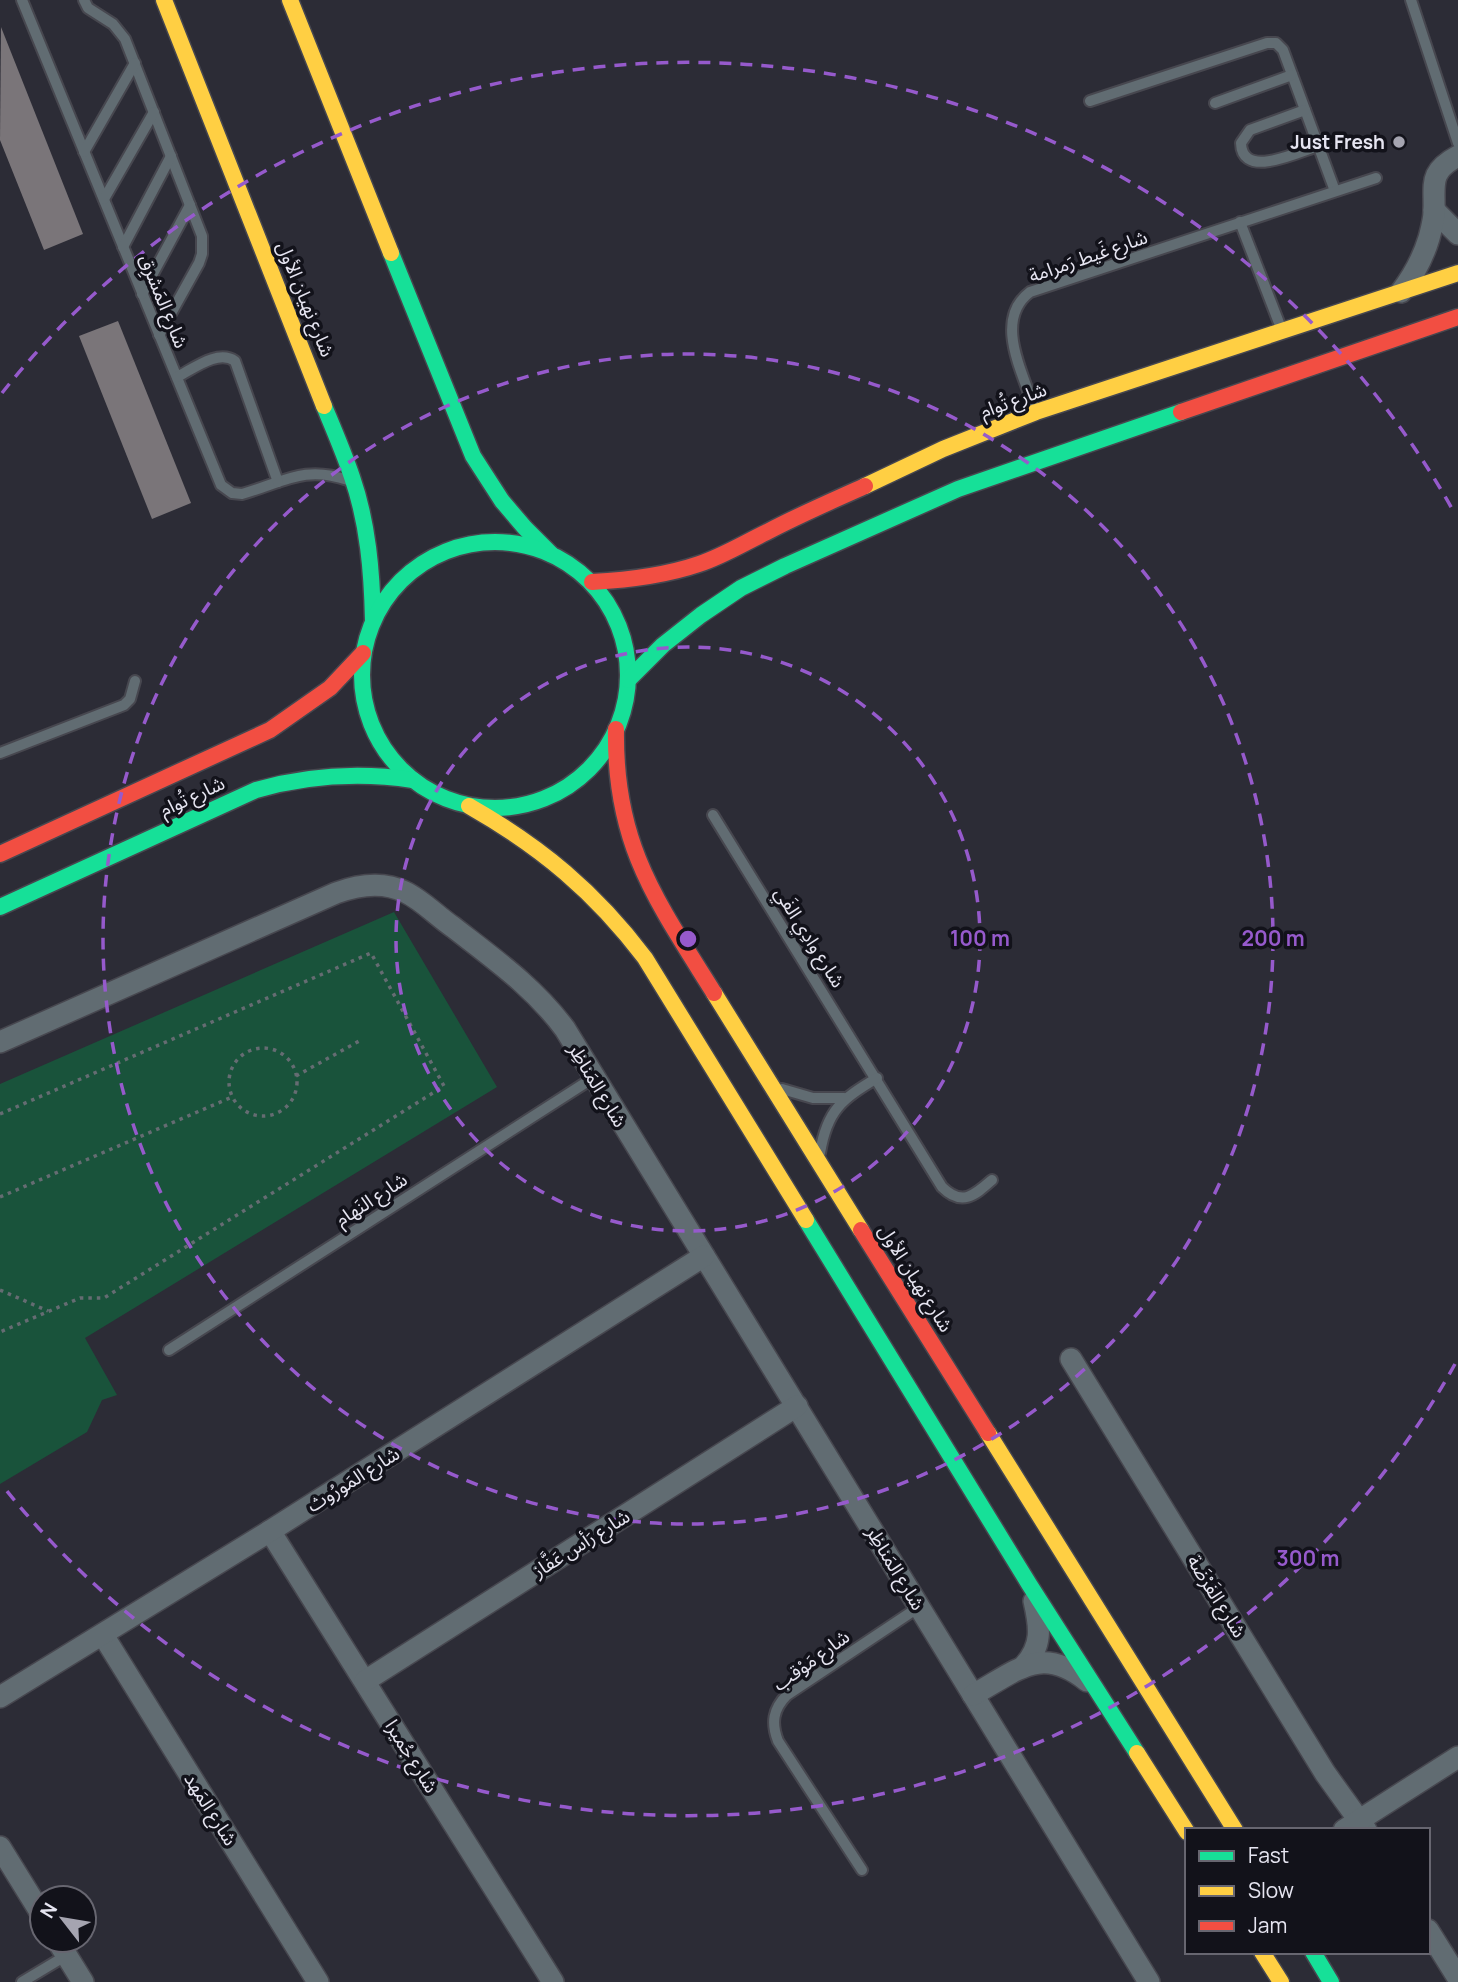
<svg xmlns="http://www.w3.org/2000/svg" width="1458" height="1982" viewBox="0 0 1458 1982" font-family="Manrope,'Noto Sans Arabic',sans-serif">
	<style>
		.green { fill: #19533b }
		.building { fill: #7a7579 }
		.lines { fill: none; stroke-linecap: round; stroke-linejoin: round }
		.lane-casing { stroke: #47474f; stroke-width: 14 }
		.street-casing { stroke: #47474f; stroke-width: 24 }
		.fast-casing { stroke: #47474f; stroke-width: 19 }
		.slow-casing { stroke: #47474f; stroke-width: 19 }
		.jam-casing { stroke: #47474f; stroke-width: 19 }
		.path { stroke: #656c72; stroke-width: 3.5; stroke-dasharray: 3.5 5; stroke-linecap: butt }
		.lane { stroke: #616c72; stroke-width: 10 }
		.street { stroke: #616c72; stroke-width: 21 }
		.fast { stroke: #16e098; stroke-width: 16 }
		.slow { stroke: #ffcf43; stroke-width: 16 }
		.jam { stroke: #f24e42; stroke-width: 16 }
		.ring { fill: none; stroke: #965acc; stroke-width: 3.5; stroke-dasharray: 12 9 }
		.poi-dot { fill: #a5a4b0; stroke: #12121a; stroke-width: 2.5 }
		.labels { text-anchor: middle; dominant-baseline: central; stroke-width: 7; stroke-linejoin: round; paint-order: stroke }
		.poi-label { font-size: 19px; font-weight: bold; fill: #e6e5f1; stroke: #12121a; text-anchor: end }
		.street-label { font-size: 19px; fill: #e6e5f1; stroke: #12121a }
		.centre { fill: #965acc; stroke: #12121a; stroke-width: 3.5 }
		.ring-label { font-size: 21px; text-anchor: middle; font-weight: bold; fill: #965acc; stroke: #12121a; stroke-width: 7; stroke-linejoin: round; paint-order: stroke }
	</style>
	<rect width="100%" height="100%" fill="#2c2c36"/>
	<!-- green -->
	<path class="green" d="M394 912 497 1087 85 1338 117 1395 102 1400 87 1432 0 1484V1084Z"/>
	<!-- building -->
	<g class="building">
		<path d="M1 27 83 234 44 250 0 140Z"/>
		<path d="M118 321 191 503 152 519 79 336Z"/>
	</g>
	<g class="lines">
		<!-- lane casing -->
		<g class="lane-casing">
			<g id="lane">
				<path d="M22 0 221 485 232 493 242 494C284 482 304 465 348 480"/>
				<path d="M84 0 88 8 113 24 125 39 202 236V254L199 263 159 335"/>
				<path d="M1411 0 1458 143"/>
				<path d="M1090 101 1267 43H1276L1283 50 1335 191"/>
				<path d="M1215 103 1292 75"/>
				<path d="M1305 110 1250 130 1241 143C1242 180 1298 152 1318 146"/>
				<path d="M84 152 135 63"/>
				<path d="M104 199 154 112"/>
				<path d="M1240 222 1281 328"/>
				<path d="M123 247 171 156"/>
				<path d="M142 294 190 205"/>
				<path d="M177 377C193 369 218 349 235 361L278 482"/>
				<path d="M1034 408C1023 372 993 320 1030 292L1376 178"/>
				<path d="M0 753 124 705 130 699 135 681"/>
				<path d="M713 815 942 1187C962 1207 975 1195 992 1180"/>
				<path d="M782 1089 813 1098H844"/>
				<path d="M820 1153C827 1110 842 1099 877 1078"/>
				<path d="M169 1350 593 1078"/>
				<path d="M862 1870 778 1741C771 1723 773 1709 787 1695L919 1607"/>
				<path d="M22 1982 67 1955"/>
			</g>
		</g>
		<!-- street casing -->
		<g class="street-casing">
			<g id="street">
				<path d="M1434 210 1458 234"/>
				<path d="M1401 292C1413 276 1423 258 1429 238 1431 230 1434 220 1434 211 1435 184 1428 172 1458 156"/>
				<path d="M0 1042 336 893C358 885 383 881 405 892 422 900 437 916 453 927 494 959 534 987 565 1029L1149 1982"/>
				<path d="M1071 1359 1325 1773 1366 1830"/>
				<path d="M270 1531 553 1982"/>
				<path d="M103 1635 318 1982"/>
				<path d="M1023 1667C1043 1646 1040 1627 1034 1601"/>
				<path d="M365 1681 797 1406"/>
				<path d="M973 1695C1017 1671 1041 1644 1087 1681"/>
				<path d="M0 1697 270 1531 704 1256"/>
				<path d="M1344 1830 1458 1757"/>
				<path d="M0 1847 42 1915"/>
				<path d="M1428 1930 1458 1978"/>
				<path d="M57 1940 83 1982"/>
			</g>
		</g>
		<!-- fast casing -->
		<g class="fast-casing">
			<g id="fast">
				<path d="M391 253 473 456 502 501 525 528 551 554"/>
				<path d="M324 406C334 430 344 453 352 477 368 523 372 572 373 621"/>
				<circle cx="495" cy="675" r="133"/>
				<path d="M628 680 663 645 701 615 741 588 785 566 958 489 1181 412"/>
				<path d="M0 907 256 790C309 775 359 772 413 780"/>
				<path d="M806 1220 1029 1584 1137 1753"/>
				<path d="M1313 1952 1331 1982"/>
			</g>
		</g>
		<!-- slow casing -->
		<g class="slow-casing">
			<g id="slow">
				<path d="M164 0 324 406"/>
				<path d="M290 0 391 253"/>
				<path d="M865 486 943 449 1036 412 1458 273"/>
				<path d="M469 806C541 847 595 892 645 958L806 1220"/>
				<path d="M714 993 861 1230"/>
				<path d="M988 1433 1235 1830"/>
				<path d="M1137 1753 1187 1832"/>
				<path d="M1262 1952 1281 1982"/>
			</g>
		</g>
		<!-- jam casing -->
		<g class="jam-casing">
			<g id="jam">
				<path d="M1181 412 1458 317"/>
				<path d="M592 582C629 580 664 576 699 564 723 556 744 543 767 532 799 515 832 501 865 486"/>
				<path d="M616 729C614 844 656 900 714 993"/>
				<path d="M0 854 270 730 330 688 363 653"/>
				<path d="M861 1230 988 1433"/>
			</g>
		</g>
		<!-- path -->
		<g class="path">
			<circle cx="263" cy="1082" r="34"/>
			<path d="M296 1076 361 1040"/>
			<path d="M0 1114 371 953 444 1086 104 1298H80L0 1332"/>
			<path d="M0 1197 232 1097"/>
			<path d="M0 1290 48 1311"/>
		</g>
		<!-- lane -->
		<use href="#lane" class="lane"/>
		<!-- street -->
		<use href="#street" class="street"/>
		<!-- fast -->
		<use href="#fast" class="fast"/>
		<!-- slow -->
		<use href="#slow" class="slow"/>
		<!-- jam -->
		<use href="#jam" class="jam"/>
	</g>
	<!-- distance rings -->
	<g class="ring">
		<circle cx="688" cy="939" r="292"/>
		<circle cx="688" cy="939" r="585"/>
		<path d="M1455 1364A877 877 0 0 1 2 1485M2 393A877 877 0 0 1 1455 514"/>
	</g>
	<!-- markers -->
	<circle class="poi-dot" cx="1399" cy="142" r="7"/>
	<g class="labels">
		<!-- poi labels -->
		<g class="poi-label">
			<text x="1385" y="142">Just Fresh</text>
		</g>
		<!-- street labels -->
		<g class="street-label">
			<text transform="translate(1088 256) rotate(-19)">شارع غَيط رَمرامة</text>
			<text transform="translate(306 299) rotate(68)">شارع نهيان الأول</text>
			<text transform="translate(164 301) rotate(68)">شارع المَشرِق</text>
			<text transform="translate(1013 400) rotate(-20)">شارع تُوام</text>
			<text transform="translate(192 796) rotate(-25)">شارع تُوام</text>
			<text transform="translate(810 937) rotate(58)">شارع وادِي الفَي</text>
			<text transform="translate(598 1085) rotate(59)">شارع المَناظِر</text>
			<text transform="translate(371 1199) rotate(-33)">شارع النَهام</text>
			<text transform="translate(916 1278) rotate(58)">شارع نهيان الأول</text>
			<text transform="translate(353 1479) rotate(-32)">شارع المَورُوث</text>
			<text transform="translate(581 1543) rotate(-32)">شارع رَأس عَفَّاز</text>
			<text transform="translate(896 1568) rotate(59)">شارع المَناظِر</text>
			<text transform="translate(1217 1596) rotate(58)">شارع الفَرْضَة</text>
			<text transform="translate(811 1660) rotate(-36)">شارع مَوْقب</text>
			<text transform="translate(412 1756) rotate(58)">شارع جُميرا</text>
			<text transform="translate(211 1809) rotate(58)">شارع المَهد</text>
		</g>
	</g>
	<circle cx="688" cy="939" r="10" class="centre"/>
	<g class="ring-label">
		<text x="980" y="946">100 m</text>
		<text x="1273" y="946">200 m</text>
		<text x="1308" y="1566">300 m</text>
	</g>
	<!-- legend -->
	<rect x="1185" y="1828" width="245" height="126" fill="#12121a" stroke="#676670" stroke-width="2"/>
	<rect x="1199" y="1851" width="35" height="10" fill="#16e098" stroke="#676670" stroke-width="2"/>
	<text x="1248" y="1863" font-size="21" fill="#e6e5f1">Fast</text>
	<rect x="1199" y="1886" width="35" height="10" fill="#ffcf43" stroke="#676670" stroke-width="2"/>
	<text x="1248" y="1898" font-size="21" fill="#e6e5f1">Slow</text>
	<rect x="1199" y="1921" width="35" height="10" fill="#f24e42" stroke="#676670" stroke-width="2"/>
	<text x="1248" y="1933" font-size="21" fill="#e6e5f1">Jam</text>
	<!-- north arrow -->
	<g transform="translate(63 1919) rotate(301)"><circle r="33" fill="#12121a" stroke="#676670" stroke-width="2"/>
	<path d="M0-5L12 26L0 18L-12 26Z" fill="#a5a4b0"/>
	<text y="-10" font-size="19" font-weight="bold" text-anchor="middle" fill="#e6e5f1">N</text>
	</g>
</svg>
